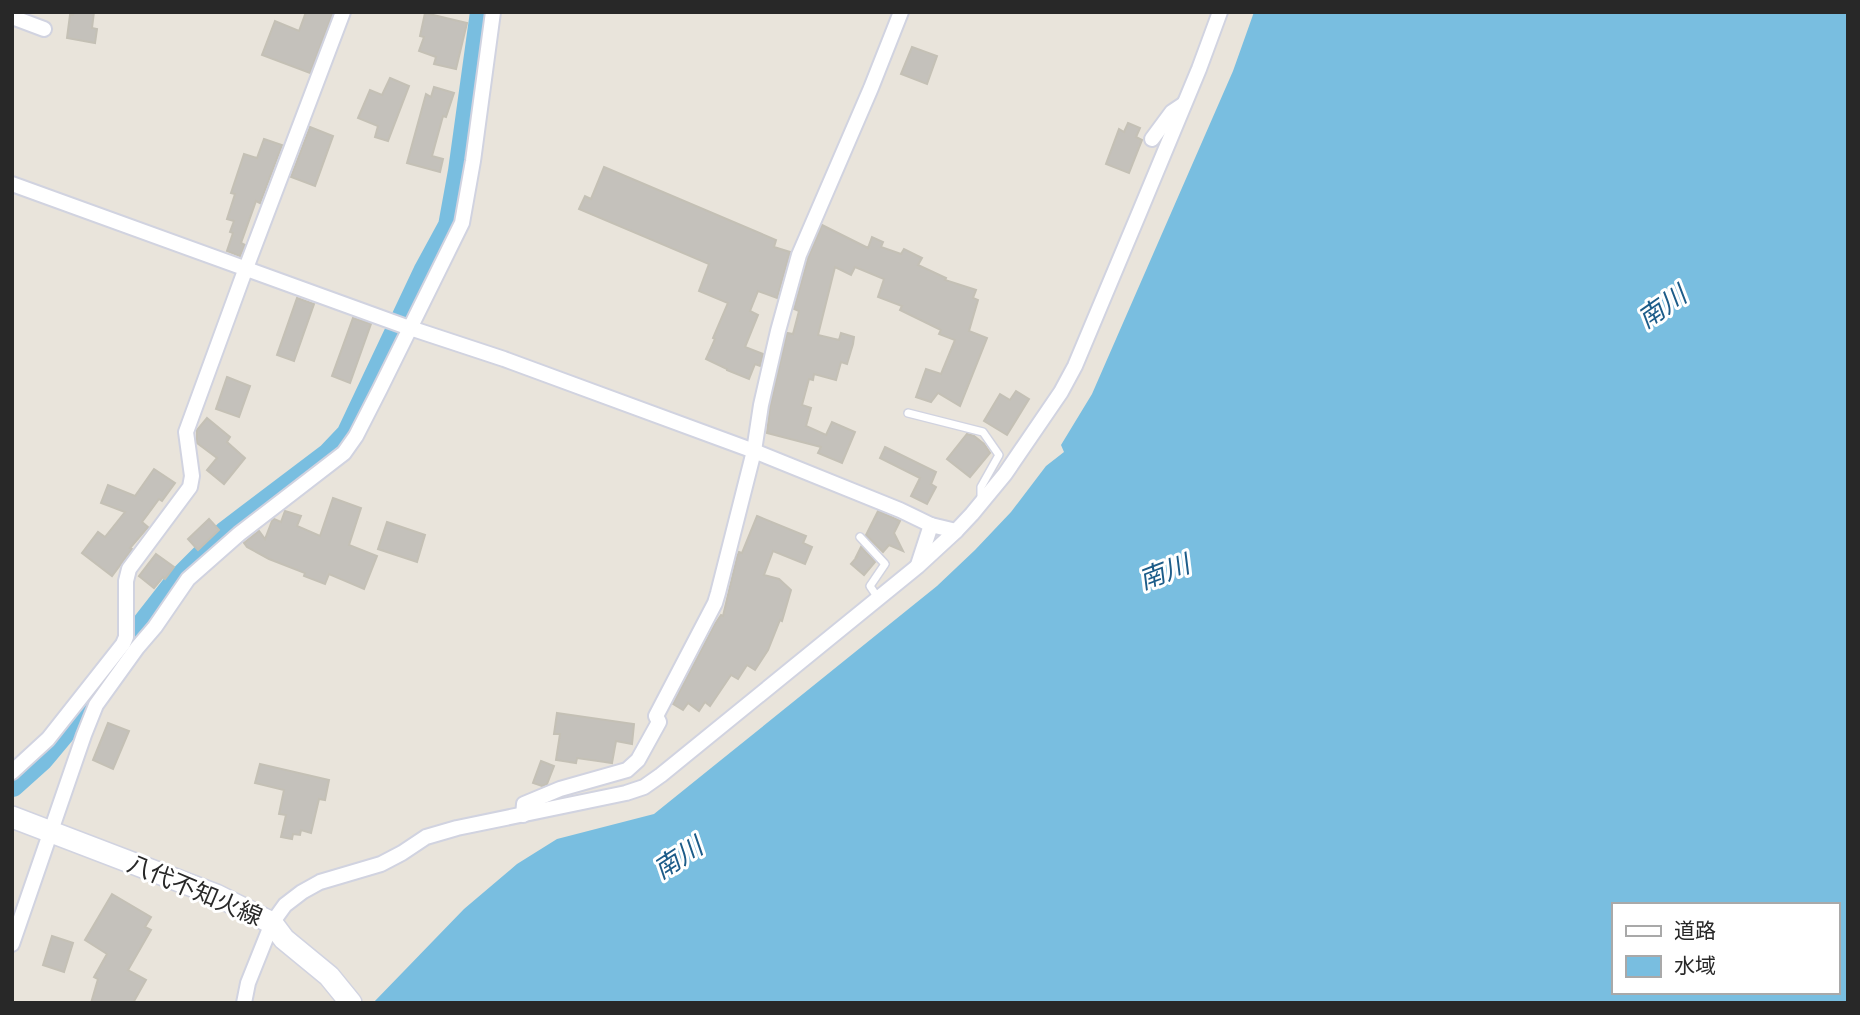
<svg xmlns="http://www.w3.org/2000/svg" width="1860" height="1015" viewBox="0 0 1860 1015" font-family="Raleway,'Noto Sans JP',sans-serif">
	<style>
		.water { fill: #79bee0; fill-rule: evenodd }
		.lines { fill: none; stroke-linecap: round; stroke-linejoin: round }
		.river { stroke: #79bee0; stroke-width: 26 }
		.building { fill: #c4c1bb; stroke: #c4c0b5; stroke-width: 2 }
		.lane-casing { stroke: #d1d3e0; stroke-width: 10 }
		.street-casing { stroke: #d1d3e0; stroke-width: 18 }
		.secondary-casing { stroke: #d1d3e0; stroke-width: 24 }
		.lane { stroke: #fff; stroke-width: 7 }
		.street { stroke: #fff; stroke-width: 14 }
		.secondary { stroke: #fff; stroke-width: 21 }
		.labels { text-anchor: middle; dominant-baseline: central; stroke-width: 6; stroke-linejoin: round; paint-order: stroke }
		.street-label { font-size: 24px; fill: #282828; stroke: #fff }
		.water-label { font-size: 26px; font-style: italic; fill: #1c5c89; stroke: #fff }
	</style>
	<rect width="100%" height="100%" fill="#e9e4db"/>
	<!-- water -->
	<path class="water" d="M1254 12H1848V1003H373L464 909 517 864 557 839 654 814 937 586 975 550 1011 512 1046 466 1064 452 1061 445 1092 394 1233 71ZM1613 905H1837V992H1613Z"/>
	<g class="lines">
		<!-- river -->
		<path class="river" d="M12 784 41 758 101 686 127 647 177 583 227 533 330 455 349 435 426 272 451 226 461 171 483 12"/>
	</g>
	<!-- building -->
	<g class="building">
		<path d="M74 12H94L92 28 97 29 95 43 67 38 70 15H73Z"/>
		<path d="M306 12H333L310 73 262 55 275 21 299 31Z"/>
		<path d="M425 13 467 23 456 69 434 64 436 57 419 51 424 37 420 36Z"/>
		<path d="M912 47 937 56 927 84 901 74Z"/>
		<path d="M390 78 409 86 388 141 375 137 378 126 358 118 370 90 382 95Z"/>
		<path d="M434 87 454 93 446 117 443 116 432 156 443 159 440 172 407 163 426 94 431 97Z"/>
		<path d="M1128 123 1140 128 1136 137 1142 140 1129 173 1106 164 1119 129 1124 132Z"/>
		<path d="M310 127 333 136 315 186 291 177Z"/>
		<path d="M264 139 282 145 260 203 256 201 241 243 245 245 240 256 227 251 233 233 230 232 234 221 227 219 235 194 231 193 244 154 257 158Z"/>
		<path d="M604 167 776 240 774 247 790 252 777 298 758 291 750 311 758 315 745 347 763 354 760 366 755 364 749 379 727 370V369L706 359 715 339 713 338 728 303 699 291 709 264 579 209 585 196 591 199Z"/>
		<path d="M822 225 868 248 872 237 883 242 881 247 901 254 904 249 922 258 918 265 946 278 945 280 976 290 973 298 978 300 969 331 987 338 960 406 938 393 931 402 916 397 926 369 941 374 955 340 939 334 941 330 900 310 902 306 878 297 884 279 855 267 851 275 835 267 818 335 839 340 841 333 854 337 853 344 847 364 841 362 836 380 814 374 813 380 809 379 802 405 811 408 806 426 826 435 832 422 855 432 842 463 818 453 821 447 767 433 770 407 787 333 793 334 799 311 794 309 808 258Z"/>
		<path d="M297 298 314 304 294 361 277 355Z"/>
		<path d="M353 318 371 324 350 383 332 376Z"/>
		<path d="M227 377 250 386 239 417 216 409Z"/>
		<path d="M1016 391 1029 399 1007 435 984 421 1000 394 1010 400Z"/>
		<path d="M207 418 230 437 227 442 245 458 224 484 207 470 217 458 197 443V430Z"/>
		<path d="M967 434 974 436 984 444 990 453 970 477 947 459Z"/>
		<path d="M885 447 936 472 931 484 936 487 927 504 911 496 920 478 880 458Z"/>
		<path d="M154 469 175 483 162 501 159 499 142 522 148 527 130 548 132 549 112 576 82 553 98 532 105 537 125 512 101 503 108 485 135 496Z"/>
		<path d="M333 498 361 508 349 545 377 556 364 589 329 574 325 584 304 576 305 573 269 559 247 547 244 543 259 531 265 539 272 521 274 519 281 522 285 511 301 516 297 526 320 536Z"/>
		<path d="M878 511 900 521 894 533 903 551 889 545 883 552 866 535Z"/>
		<path d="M757 516 806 536 803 543 812 547 805 564 773 551 764 575 779 579 791 590 782 621 780 620 768 650 755 670 747 665 738 679 731 675 710 706 705 702 699 711 688 703 683 710 673 704 715 624 721 615 723 616 737 557 739 552 742 553Z"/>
		<path d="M209 519 219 530 198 550 188 539Z"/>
		<path d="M387 522 425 535 417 562 378 549Z"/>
		<path d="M861 547 875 562 864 575 851 564 857 557H856Z"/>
		<path d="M156 554 174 567 165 579 163 577 154 588 139 576Z"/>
		<path d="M557 713 634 724 632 744 616 741 612 763 577 758 576 763 556 760 560 734H554Z"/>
		<path d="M108 723 129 731 113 769 93 760Z"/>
		<path d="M541 761 554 766 547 784 542 786 533 783Z"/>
		<path d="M260 764 329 780 325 800 319 799 311 833 301 830 300 835 293 834 292 839 281 837 286 815 279 814 284 790 255 783Z"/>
		<path d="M112 894 151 917 145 927 151 930 128 970 146 980 133 1003H91L98 979 94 977 107 954 85 940Z"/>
		<path d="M52 936 73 943 64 972 43 965Z"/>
	</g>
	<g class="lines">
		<!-- lane casing -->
		<g class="lane-casing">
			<g id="lane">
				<path d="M908 413 983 432 999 455 981 487V499"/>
				<path d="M860 537 885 564 870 586 878 598"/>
			</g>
		</g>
		<!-- street casing -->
		<g class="street-casing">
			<g id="street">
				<path d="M12 17 44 29"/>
				<path d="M1152 139 1172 112 1184 104"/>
				<path d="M12 184 404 326 504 359 754 451 900 510 931 525 956 531"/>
				<path d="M918 565 931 525"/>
				<path d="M12 772 48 739 123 644 126 637V581L129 569 190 487 192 476 186 432 243 276 343 12"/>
				<path d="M523 815 524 804 560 789 627 770 638 760 659 722 656 716 715 603 718 593 754 451 761 405 778 331 799 255 871 88 901 12"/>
				<path d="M12 944 84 735 96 705 137 648 155 627 188 579 239 534 344 453 356 436 380 389 462 223 473 161 493 12"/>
				<path d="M244 1003 248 983 272 923 285 905 302 892 320 882 381 864 402 853 426 837 457 828 626 793 644 787 661 775 918 566 956 531 972 514 1005 474 1061 392 1075 366 1140 211 1199 69 1220 12"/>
			</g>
		</g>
		<!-- secondary casing -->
		<g class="secondary-casing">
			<path id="secondary" d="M12 817 216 895 272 923 284 939 329 976 351 1003"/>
		</g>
		<!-- lane -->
		<use href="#lane" class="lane"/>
		<!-- street -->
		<use href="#street" class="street"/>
		<!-- secondary -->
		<use href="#secondary" class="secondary"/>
	</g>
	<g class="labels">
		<!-- street labels -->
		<g class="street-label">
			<text transform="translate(195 890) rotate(23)">八代不知火線</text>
		</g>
		<!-- water labels -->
		<g class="water-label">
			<text transform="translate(1662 307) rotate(-35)">南川</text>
			<text transform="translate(1164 572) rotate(-21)">南川</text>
			<text transform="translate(678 858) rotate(-33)">南川</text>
		</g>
	</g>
	<!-- border -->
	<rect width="1860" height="1015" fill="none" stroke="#282828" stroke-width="28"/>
	<!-- legend -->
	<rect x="1612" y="903" width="228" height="91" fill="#ffffff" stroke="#a9a9a9" stroke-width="2"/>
	<rect x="1626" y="926" width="35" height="10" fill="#ffffff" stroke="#a9a9a9" stroke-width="2"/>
	<text x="1674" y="938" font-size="21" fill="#282828">道路</text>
	<rect x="1626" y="956" width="35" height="21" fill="#79bee0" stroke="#a9a9a9" stroke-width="2"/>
	<text x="1674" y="973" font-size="21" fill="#282828">水域</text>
</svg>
